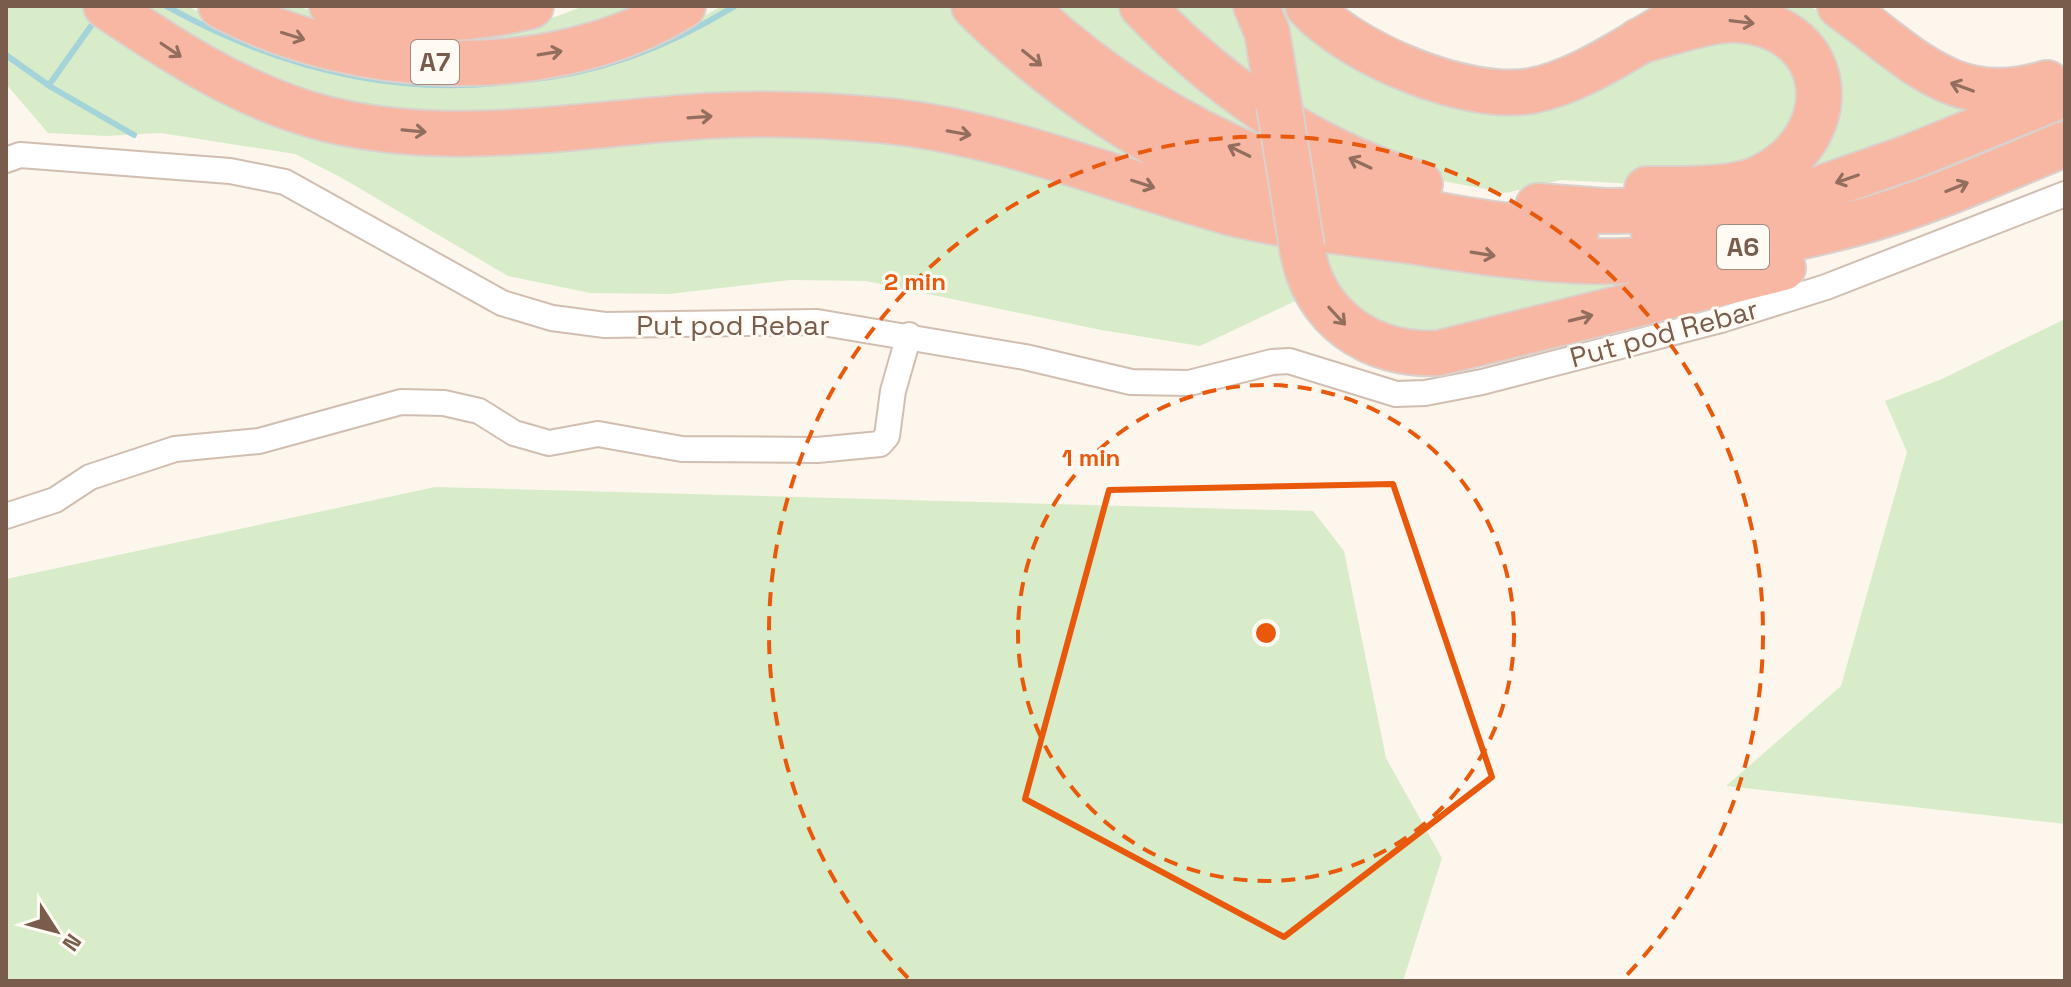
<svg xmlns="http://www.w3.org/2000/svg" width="2071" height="987" viewBox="0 0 2071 987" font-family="'Space Grotesk',sans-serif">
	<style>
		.green { fill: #d8ecc9 }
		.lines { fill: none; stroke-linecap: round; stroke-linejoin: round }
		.stream { stroke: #a5d3da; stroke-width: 6 }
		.street-casing { stroke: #d1beb0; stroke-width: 28 }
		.highway-casing { stroke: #dad1cd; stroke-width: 48 }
		.street { stroke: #fff; stroke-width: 24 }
		.highway { stroke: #f7b7a3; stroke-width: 44 }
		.highway-bridge-casing { stroke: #dad1cd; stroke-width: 48; stroke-linecap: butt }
		.highway-bridge { stroke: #f7b7a3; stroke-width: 44 }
		.oneway { stroke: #936e5e }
		.marked { fill: none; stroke: #e8590c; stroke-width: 6; stroke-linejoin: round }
		.ring { fill: none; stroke: #e8590c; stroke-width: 4; stroke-dasharray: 14 10 }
		.labels { text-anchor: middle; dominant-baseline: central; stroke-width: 6; stroke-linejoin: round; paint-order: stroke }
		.shield { fill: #fffaf3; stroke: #a28b7f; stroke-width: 2 }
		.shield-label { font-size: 26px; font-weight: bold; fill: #7a5c4d }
		.street-label { font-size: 28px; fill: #7a5c4d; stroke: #fffaf3 }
		.centre { fill: #e8590c; stroke: #fffaf3; stroke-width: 4 }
		.ring-label { font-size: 24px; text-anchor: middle; font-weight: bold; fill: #e8590c; stroke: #fffaf3; stroke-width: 6; stroke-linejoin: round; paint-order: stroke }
	</style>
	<rect width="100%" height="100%" fill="#fdf6ec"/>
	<!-- green -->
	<g class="green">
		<path d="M6 6H85L248 103 895 135 1292 239 1308 295 1200 346 1101 330 866 281 791 280 669 294 590 293 508 276 342 178 295 154 161 133 106 136 48 133 6 84Z"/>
		<path d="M133 6H187L249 36 313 60 652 44 722 6H958L1159 172 1035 129 892 104 414 114 291 91Z"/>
		<path d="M257 6H297L324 15 466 30 555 17 584 6H644C564 32 478 56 393 43 347 37 301 18 257 6Z"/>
		<path d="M1048 6H1124L1301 158 1175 97Z"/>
		<path d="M1157 6H1242L1270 99Z"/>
		<path d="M1267 6H1294L1457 92 1734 28 1805 69 1783 156 1636 184 1561 180 1506 193 1443 181 1407 170 1291 111Z"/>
		<path d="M1723 6H1806L1823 12 1987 104 1888 143 1777 177 1830 88Z"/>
		<path d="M1313 243C1414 268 1509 281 1614 283L1600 294 1438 340 1347 311Z"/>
		<path d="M2065 319V824L1726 786 1841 686 1907 452 1885 401 1942 379Z"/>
		<path d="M435 487 1313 511 1344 551 1386 758 1442 858 1403 981H6V579Z"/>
	</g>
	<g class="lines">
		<!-- stream -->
		<g class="stream">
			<path d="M166 6C269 63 380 94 498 83"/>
			<path d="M6 55 51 87 134 135"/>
			<path d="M525 80C600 74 671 45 735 6"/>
			<path d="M49 85 91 26"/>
		</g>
		<!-- street casing -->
		<g class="street-casing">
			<g id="street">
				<path d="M6 160 20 155 230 171 285 182 502 303 552 318 605 325 817 322 1025 357 1131 382 1189 383 1272 362 1289 361 1396 394 1425 393 1482 382 1721 320 1826 287 2065 194"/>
				<path d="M6 516 55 500 90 477 175 449 259 441 401 402 444 403 479 411 514 433 549 443 598 434 682 449 817 450 880 444 887 436 893 391 909 335"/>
			</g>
		</g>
		<!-- highway casing -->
		<g class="highway-casing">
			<g id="highway">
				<path d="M106 6C171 50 235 92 312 115 440 152 576 124 706 116 767 112 829 115 889 121 1009 134 1117 182 1232 213 1288 227 1346 232 1403 240 1464 249 1523 259 1584 261 1669 264 1774 245 1856 223 1927 204 1996 172 2065 144"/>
				<path d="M221 6C356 77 551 87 683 6"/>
				<path d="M332 6C398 22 465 23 531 6"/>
				<path d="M974 6C1056 88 1156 153 1263 196"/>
				<path d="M1023 6C1169 146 1376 223 1576 231"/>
				<path d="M1142 6C1219 87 1312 151 1420 184"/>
				<path d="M1256 6 1267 32 1279 105"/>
				<path d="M1308 6C1352 54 1466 102 1531 91 1578 82 1624 50 1664 27"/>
				<path d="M1840 6C1911 56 1953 112 2047 83"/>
				<path d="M1639 41C1670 34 1708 18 1740 20 1838 29 1844 136 1762 177 1734 191 1679 189 1647 189"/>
				<path d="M1538 206 1605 211 1685 210"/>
				<path d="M1653 229 1702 223 1752 212 1910 157 2065 94"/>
				<path d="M1302 248C1313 318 1371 357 1439 353L1783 268"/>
			</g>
		</g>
		<!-- street -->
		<use href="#street" class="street"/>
		<!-- highway -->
		<use href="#highway" class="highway"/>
		<!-- highway-bridge casing -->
		<g class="highway-bridge-casing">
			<path id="highway-bridge" d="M1279 105 1302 248"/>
		</g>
		<!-- highway-bridge -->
		<use href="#highway-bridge" class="highway-bridge"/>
	</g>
	<!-- one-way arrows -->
	<defs><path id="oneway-shaft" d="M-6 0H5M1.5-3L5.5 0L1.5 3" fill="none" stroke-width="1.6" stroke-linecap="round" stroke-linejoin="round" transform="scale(2)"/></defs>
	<g class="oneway">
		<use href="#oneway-shaft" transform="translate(1742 22) rotate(7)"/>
		<use href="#oneway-shaft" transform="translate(293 36) rotate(17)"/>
		<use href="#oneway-shaft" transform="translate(171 50) rotate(34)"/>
		<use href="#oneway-shaft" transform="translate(550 53) rotate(-9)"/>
		<use href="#oneway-shaft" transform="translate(1032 58) rotate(39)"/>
		<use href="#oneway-shaft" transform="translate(1962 87) rotate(-160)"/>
		<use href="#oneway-shaft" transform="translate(700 117) rotate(-4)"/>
		<use href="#oneway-shaft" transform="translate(414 131) rotate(5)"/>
		<use href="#oneway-shaft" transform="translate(959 133) rotate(10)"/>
		<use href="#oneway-shaft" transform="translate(1239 151) rotate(-154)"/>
		<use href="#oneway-shaft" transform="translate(1360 163) rotate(-155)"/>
		<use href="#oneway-shaft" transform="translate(1847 179) rotate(161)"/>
		<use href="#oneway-shaft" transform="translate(1143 184) rotate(18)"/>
		<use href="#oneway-shaft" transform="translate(1957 187) rotate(-22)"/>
		<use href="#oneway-shaft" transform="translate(1483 254) rotate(9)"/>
		<use href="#oneway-shaft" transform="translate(1337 316) rotate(47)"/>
		<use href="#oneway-shaft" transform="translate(1581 318) rotate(-14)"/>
	</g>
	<!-- marked area -->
	<path class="marked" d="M1393 484 1492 777 1284 937 1025 799 1109 490Z"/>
	<!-- distance rings -->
	<g class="ring">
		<circle cx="1266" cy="633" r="248"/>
		<path d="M908 978A497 497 0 1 1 1624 978"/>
	</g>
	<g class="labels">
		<!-- shield labels -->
		<g class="shield">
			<rect x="411" y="40" width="48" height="44" rx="6"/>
			<rect x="1717" y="225" width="52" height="44" rx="6"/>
		</g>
		<g class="shield-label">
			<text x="435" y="62">A7</text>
			<text x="1743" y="247">A6</text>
		</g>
		<!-- street labels -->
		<g class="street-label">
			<text x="733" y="325">Put pod Rebar</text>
			<text transform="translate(1664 333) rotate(-15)">Put pod Rebar</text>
		</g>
	</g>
	<circle cx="1266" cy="633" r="12" class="centre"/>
	<g class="ring-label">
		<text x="915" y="290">2 min</text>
		<text x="1091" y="466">1 min</text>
	</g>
	<!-- border -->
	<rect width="2071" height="987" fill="none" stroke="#7a5c4d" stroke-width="16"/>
	<!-- north arrow -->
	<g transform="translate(56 931) rotate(126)" stroke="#fffaf3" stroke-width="6" paint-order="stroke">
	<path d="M0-6L14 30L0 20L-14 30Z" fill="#7a5c4d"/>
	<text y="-12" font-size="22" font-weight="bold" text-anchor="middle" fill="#7a5c4d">N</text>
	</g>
</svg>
